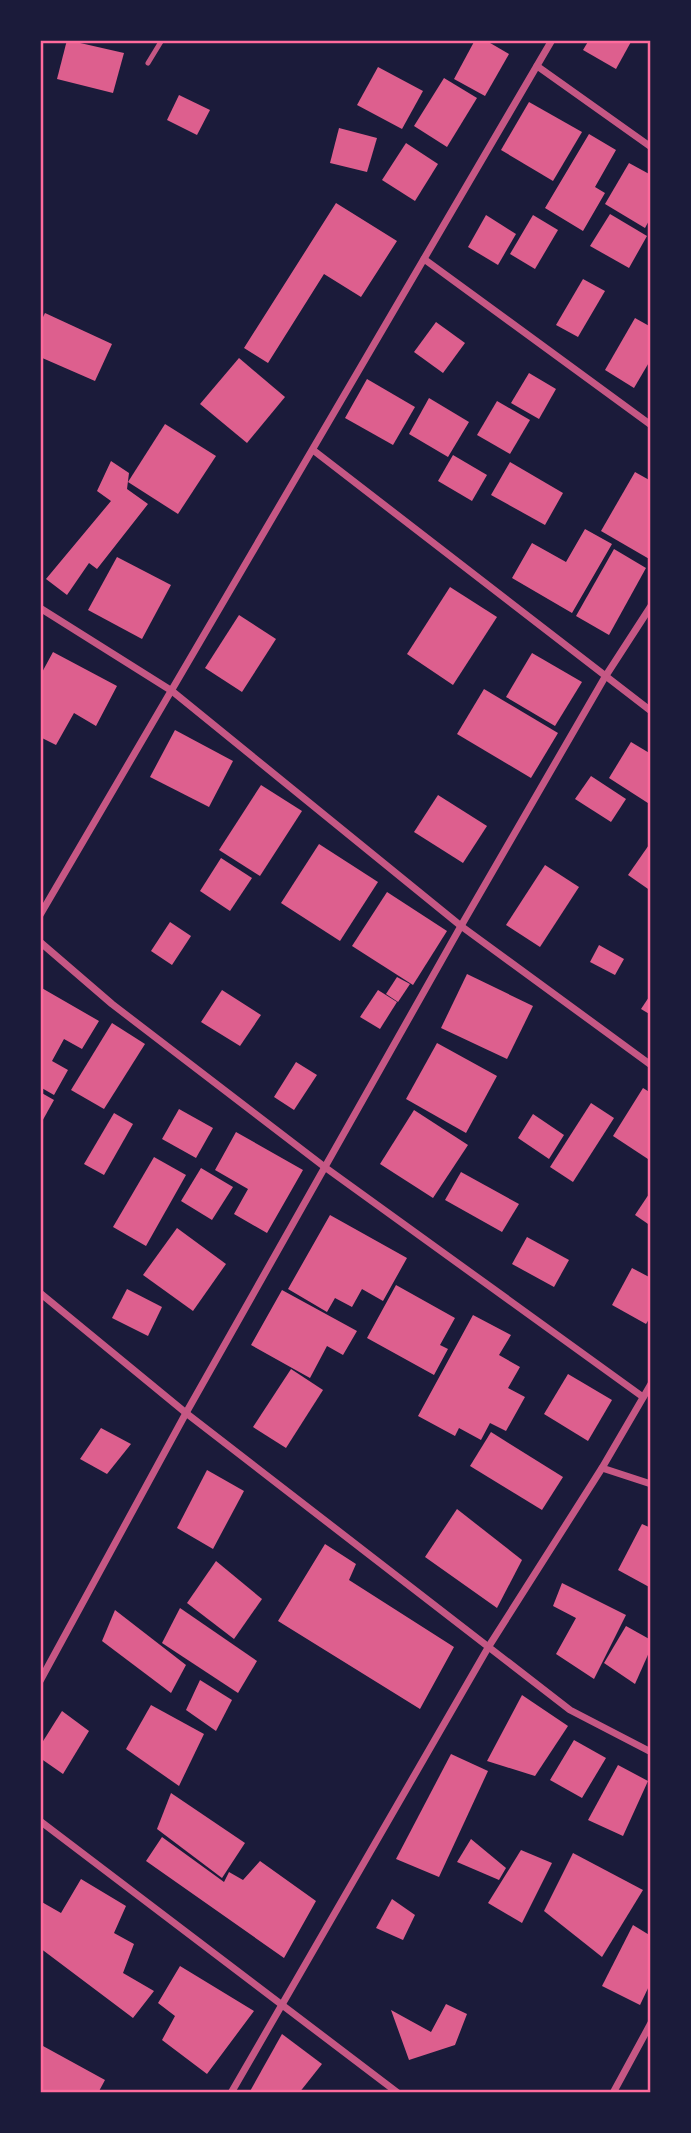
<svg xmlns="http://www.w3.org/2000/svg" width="691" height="2133" viewBox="0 0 691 2133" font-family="Jost,sans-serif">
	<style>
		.building { fill: #dd5f8e }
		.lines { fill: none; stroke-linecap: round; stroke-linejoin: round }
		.service { stroke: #c65784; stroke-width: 5 }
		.minor { stroke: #c65784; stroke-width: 7 }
		.neatline { fill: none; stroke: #ff6b9d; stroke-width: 2.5 }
	</style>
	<rect width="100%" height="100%" fill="#1b1b3a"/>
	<!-- building -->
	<g class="building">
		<path d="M67 40 124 53 113 93 57 79Z"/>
		<path d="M475 40H485L509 54 485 96 454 79Z"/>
		<path d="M589 40H632L616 69 583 50Z"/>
		<path d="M378 67 423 91 402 129 357 105Z"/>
		<path d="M444 78 477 98 447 147 414 126Z"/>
		<path d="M179 95 210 110 197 135 167 120Z"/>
		<path d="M529 102 582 132 553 181 501 150Z"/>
		<path d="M339 128 377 138 367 172 330 163Z"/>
		<path d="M589 134 616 150 595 187 605 193 583 231 545 208Z"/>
		<path d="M406 143 438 164 415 201 382 180Z"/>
		<path d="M629 163 651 175V217L645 228 605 204Z"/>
		<path d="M336 203 397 241 361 297 324 274 268 363 244 348Z"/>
		<path d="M610 214 647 236 629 268 590 246Z"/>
		<path d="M486 215 516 234 498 265 468 247Z"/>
		<path d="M533 215 558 230 535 269 510 254Z"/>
		<path d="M583 279 605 291 578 337 556 325Z"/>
		<path d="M45 313 112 344 95 381 40 357V323Z"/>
		<path d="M635 318 651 327V359L634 388 605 370Z"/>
		<path d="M436 322 465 343 443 373 414 352Z"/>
		<path d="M239 358 285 397 247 443 200 404Z"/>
		<path d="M529 373 556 389 539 419 511 403Z"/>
		<path d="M367 379 415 407 393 445 345 418Z"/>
		<path d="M429 398 469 422 448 457 409 434Z"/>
		<path d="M497 401 530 420 510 454 477 435Z"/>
		<path d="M165 424 216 456 178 514 128 482Z"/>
		<path d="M453 455 487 475 472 501 438 481Z"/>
		<path d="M111 461 129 473 127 489 148 504 97 569 89 563 67 595 46 579 111 501 97 491Z"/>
		<path d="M510 462 563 493 545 525 491 495Z"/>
		<path d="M635 472 651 481V560L601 531Z"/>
		<path d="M585 529 612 544 572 613 512 578 532 543 566 562Z"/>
		<path d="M614 549 646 568 609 635 576 616Z"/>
		<path d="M117 557 171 585 142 639 88 610Z"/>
		<path d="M450 587 497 617 453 685 407 654Z"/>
		<path d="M239 615 276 639 242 692 205 668Z"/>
		<path d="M53 652 117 686 96 726 74 713 56 745 40 737V676Z"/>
		<path d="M532 653 582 682 555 726 506 697Z"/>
		<path d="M484 689 558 733 531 778 457 734Z"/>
		<path d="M175 730 233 761 209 807 150 777Z"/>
		<path d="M631 742 651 754V805L609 778Z"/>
		<path d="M591 776 626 799 611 822 575 799Z"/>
		<path d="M261 785 302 811 260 876 219 850Z"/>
		<path d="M438 795 487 826 463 863 414 832Z"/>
		<path d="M651 842V891L628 875Z"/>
		<path d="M319 844 378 882 340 941 281 903Z"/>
		<path d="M221 858 252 878 230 911 200 891Z"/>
		<path d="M545 865 579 887 540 947 506 925Z"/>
		<path d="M387 892 447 931 413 985 352 946Z"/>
		<path d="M170 922 191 936 172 965 151 951Z"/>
		<path d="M599 945 624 959 615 975 590 962Z"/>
		<path d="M467 974 533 1006 507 1059 441 1028Z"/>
		<path d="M397 977 410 984 398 1002 386 994Z"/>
		<path d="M40 987 99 1021 82 1049 64 1039 52 1061 68 1070 54 1095 40 1087Z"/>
		<path d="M222 990 261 1015 240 1046 201 1022Z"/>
		<path d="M378 990 397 1002 380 1029 360 1017Z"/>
		<path d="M651 994V1015L641 1009Z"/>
		<path d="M112 1023 145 1044 104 1109 71 1090Z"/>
		<path d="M437 1043 497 1076 466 1133 406 1099Z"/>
		<path d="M296 1062 317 1075 294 1110 274 1097Z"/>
		<path d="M643 1088 651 1093V1161L613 1136Z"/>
		<path d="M40 1092 54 1100 40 1125Z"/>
		<path d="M591 1103 614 1118 573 1182 550 1167Z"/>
		<path d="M179 1109 213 1128 196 1158 162 1139Z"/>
		<path d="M414 1110 468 1145 433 1198 380 1164Z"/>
		<path d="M114 1113 133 1124 104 1175 84 1164Z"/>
		<path d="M533 1114 564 1135 549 1159 518 1138Z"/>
		<path d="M236 1132 303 1170 267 1233 234 1214 248 1189 215 1170Z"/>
		<path d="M154 1157 186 1175 146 1246 113 1227Z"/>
		<path d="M201 1168 233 1187 212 1220 181 1201Z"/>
		<path d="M461 1172 519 1204 502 1232 445 1200Z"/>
		<path d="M651 1191V1226L635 1215Z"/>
		<path d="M330 1215 407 1258 383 1301 362 1289 352 1307 335 1298 327 1312 288 1289Z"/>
		<path d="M177 1228 226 1264 193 1311 143 1275Z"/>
		<path d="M527 1237 569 1260 554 1287 512 1264Z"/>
		<path d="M632 1268 651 1278V1316L646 1324 612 1305Z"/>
		<path d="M396 1285 455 1318 440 1345 448 1349 434 1375 367 1338Z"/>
		<path d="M127 1289 162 1307 148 1336 112 1318Z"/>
		<path d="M282 1290 357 1331 343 1355 327 1346 310 1378 251 1345Z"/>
		<path d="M473 1315 511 1335 499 1355 520 1367 508 1388 525 1397 506 1431 490 1423 481 1440 459 1428 455 1436 418 1416Z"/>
		<path d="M291 1369 323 1390 286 1448 253 1427Z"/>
		<path d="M568 1374 612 1400 588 1441 544 1414Z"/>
		<path d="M101 1428 131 1444 107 1474 80 1459Z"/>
		<path d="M491 1432 563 1477 542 1510 470 1466Z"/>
		<path d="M207 1470 244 1491 213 1549 177 1528Z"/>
		<path d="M457 1509 522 1560 497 1608 425 1557Z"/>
		<path d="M642 1524 651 1528V1588L618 1570Z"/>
		<path d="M325 1544 356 1564 349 1580 454 1647 420 1709 278 1621Z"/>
		<path d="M216 1561 262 1599 234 1639 187 1603Z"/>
		<path d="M562 1583 626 1615 594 1679 556 1654 576 1618 553 1606Z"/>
		<path d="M180 1608 257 1661 238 1693 162 1643Z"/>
		<path d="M115 1610 186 1665 171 1693 102 1641Z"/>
		<path d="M626 1626 651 1640V1648L635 1684 604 1663Z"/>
		<path d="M200 1680 232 1700 216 1731 186 1710Z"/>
		<path d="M522 1695 568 1726 535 1776 487 1761Z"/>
		<path d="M151 1705 204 1734 179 1786 126 1749Z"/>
		<path d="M62 1711 89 1731 63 1774 40 1758V1746Z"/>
		<path d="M574 1740 606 1758 582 1798 550 1780Z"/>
		<path d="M451 1754 488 1771 439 1877 396 1859Z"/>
		<path d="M618 1765 648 1781 623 1836 588 1820Z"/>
		<path d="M171 1793 245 1843 222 1878 157 1829Z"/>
		<path d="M162 1837 224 1882 229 1872 243 1880 260 1861 316 1901 284 1958 146 1861Z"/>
		<path d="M471 1839 506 1868 499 1880 457 1862Z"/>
		<path d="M521 1850 552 1863 522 1923 488 1903Z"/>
		<path d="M573 1853 643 1890 602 1957 544 1911Z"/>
		<path d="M81 1879 126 1906 114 1933 134 1944 123 1973 154 1991 133 2018 40 1948V1901L61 1913Z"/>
		<path d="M392 1899 415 1915 403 1940 376 1928Z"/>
		<path d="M633 1925 651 1936V1982L640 2005 602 1986Z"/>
		<path d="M180 1966 254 2011 207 2074 162 2040 175 2016 158 2003Z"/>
		<path d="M446 2004 467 2014 455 2045 409 2060 391 2010 431 2032Z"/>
		<path d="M282 2034 322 2064 299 2093H249Z"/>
		<path d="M43 2046 105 2080 98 2093H44L40 2091V2051Z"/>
	</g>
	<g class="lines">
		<!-- service -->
		<path class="service" d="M148 63 162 40"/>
		<!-- minor -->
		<g class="minor">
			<path d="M537 66 651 147"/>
			<path d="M424 259 651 425"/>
			<path d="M313 450 651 711"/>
			<path d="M40 608 172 691 461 926 651 1065"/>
			<path d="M40 915 552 40"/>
			<path d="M40 942 112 1004 326 1168 643 1397"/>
			<path d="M40 1293 186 1413 570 1710 651 1752"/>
			<path d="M602 1468 651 1484"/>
			<path d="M40 1681 186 1413 461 926 605 677 651 606"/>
			<path d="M40 1821 398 2093"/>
			<path d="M231 2093 489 1646 602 1468 651 1384"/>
			<path d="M613 2093 651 2023"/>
		</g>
	</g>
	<!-- border -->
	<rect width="691" height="2133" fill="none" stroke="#1b1b3a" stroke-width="84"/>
	<rect x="42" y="42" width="607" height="2049" class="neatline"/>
</svg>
